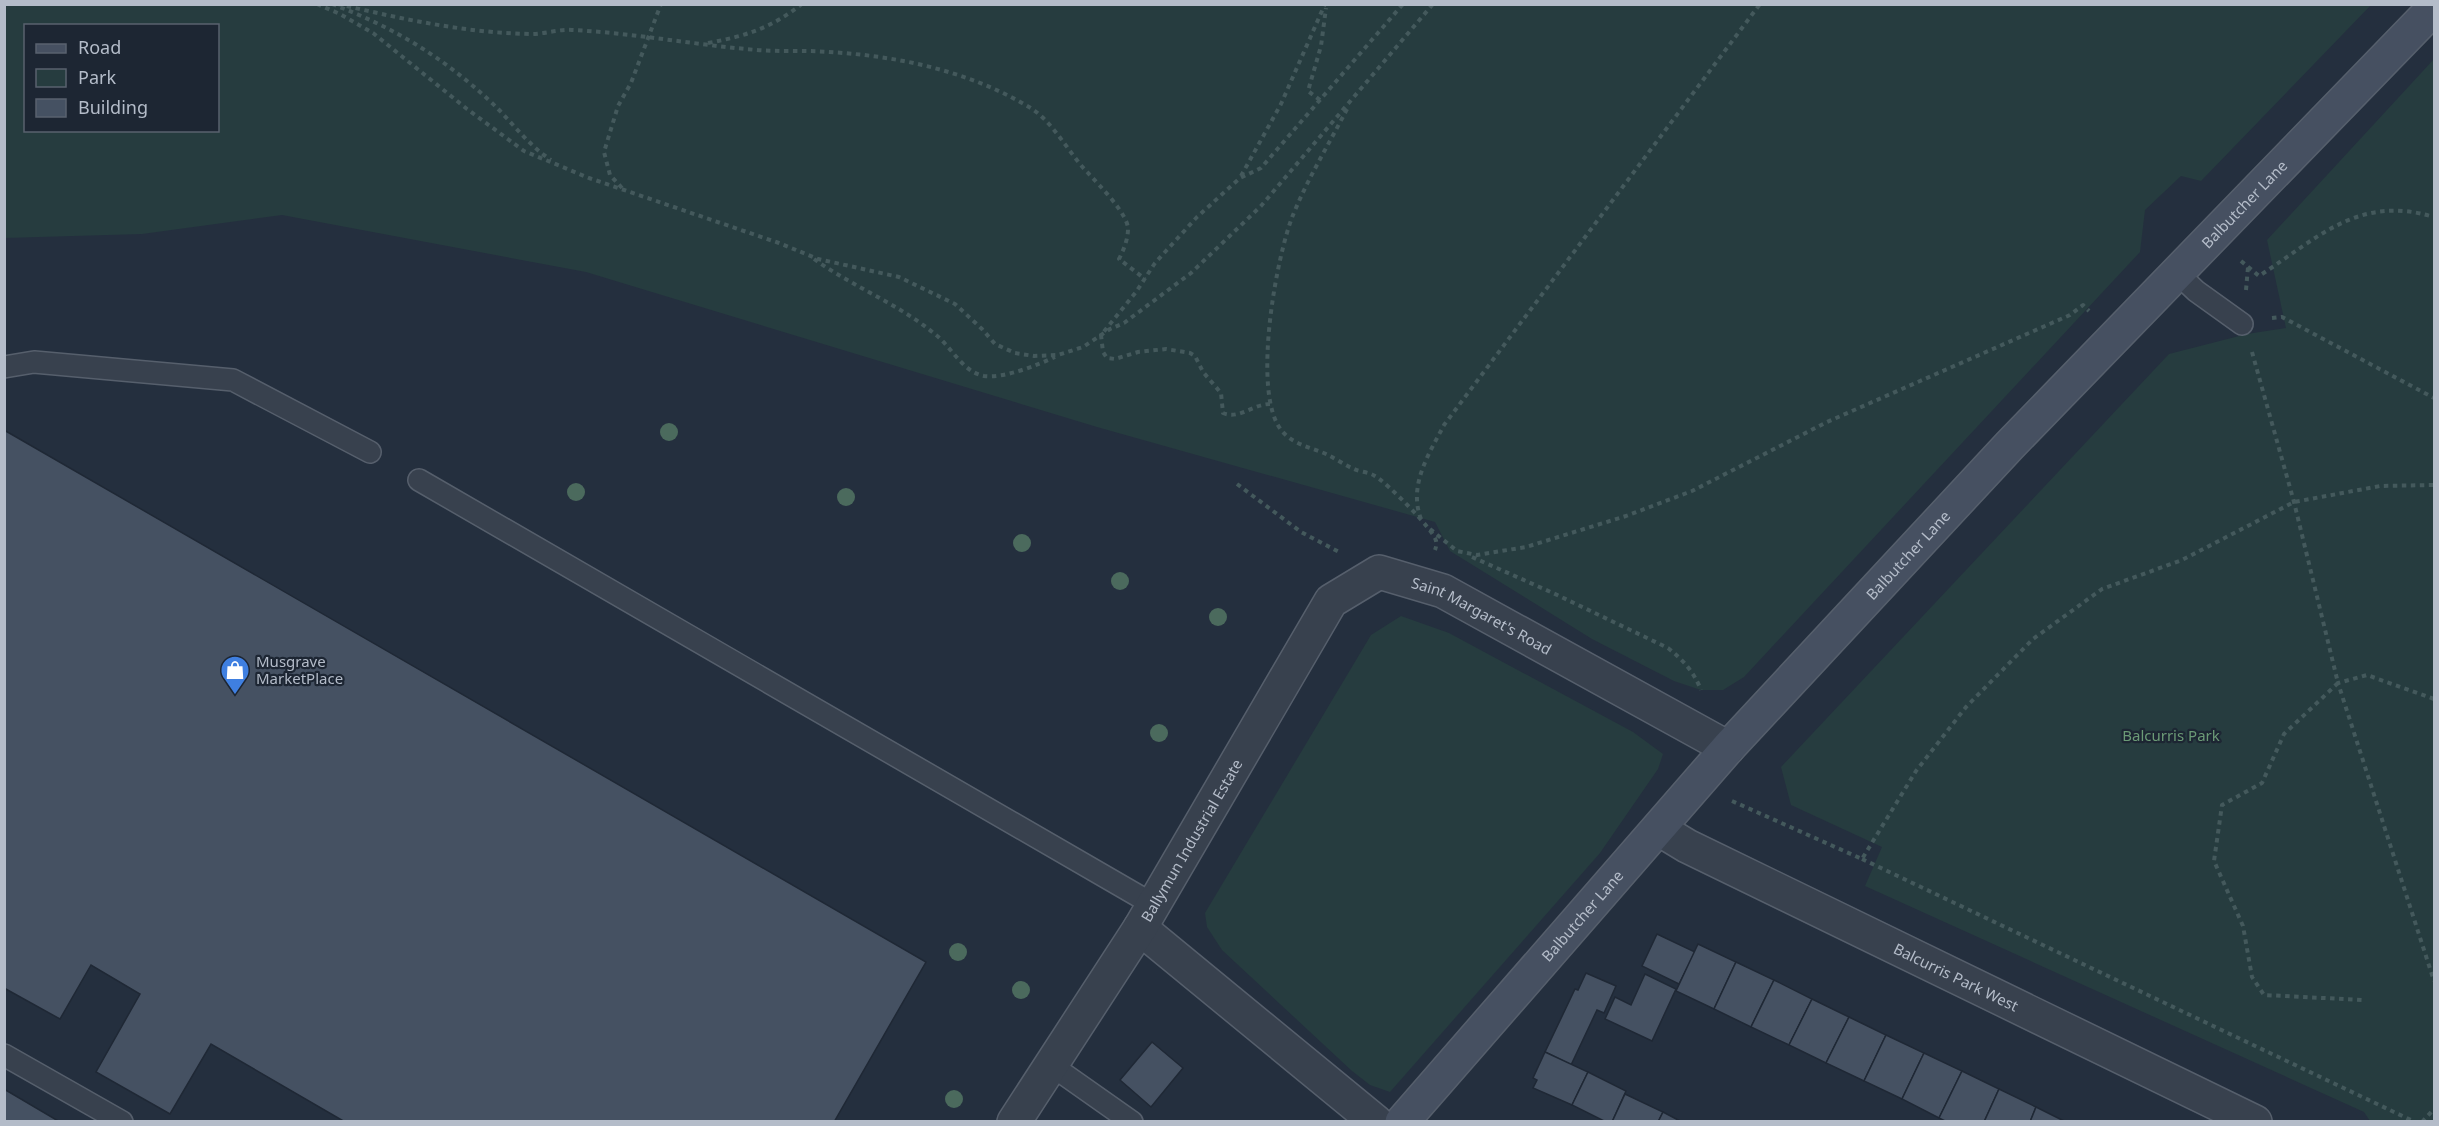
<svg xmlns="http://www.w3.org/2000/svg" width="2439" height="1126" viewBox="0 0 2439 1126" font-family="'Noto Sans',sans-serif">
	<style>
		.green { fill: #263c3f; fill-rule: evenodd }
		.building { fill: #455162; stroke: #1f2835; stroke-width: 1.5 }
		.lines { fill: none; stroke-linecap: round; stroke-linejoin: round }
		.lane-casing { stroke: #565f6c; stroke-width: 24 }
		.street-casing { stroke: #565f6c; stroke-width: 36 }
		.secondary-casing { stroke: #565f6c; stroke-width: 36 }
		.path { stroke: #44595c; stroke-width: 4; stroke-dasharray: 4.5 4.5; stroke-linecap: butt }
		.lane { stroke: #38414e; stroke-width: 21 }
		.street { stroke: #38414e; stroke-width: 33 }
		.secondary { stroke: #465061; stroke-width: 33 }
		.tree { fill: #4b6a5d }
		.labels { text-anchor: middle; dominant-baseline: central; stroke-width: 4.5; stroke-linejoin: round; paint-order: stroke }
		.street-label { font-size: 15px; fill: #b4bcc9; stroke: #1d2633 }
		.poi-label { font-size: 15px; fill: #b4bcc9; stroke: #1d2633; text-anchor: start }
		.park-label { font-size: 15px; fill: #6b9a76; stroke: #1d2633 }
	</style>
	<rect width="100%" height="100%" fill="#242f3e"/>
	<!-- green -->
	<g class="green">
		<path d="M4 5 5 4 2371 5 2201 181 2181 176 2145 210 2140 252 1744 677 1723 690H1701L1674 681 1592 639 1450 551 1435 522 1097 427 586 272 282 215 142 234 5 238ZM26 26H218V130H26Z"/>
		<path d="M2434 59V1121H2370L2364 1112 1865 886 1882 847 1791 805 1781 767 2169 354 2247 334 2286 328 2267 240Z"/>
		<path d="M1401 616 1449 633 1633 732 1663 754 1658 769 1600 853 1390 1092 1370 1085 1352 1071 1222 950 1207 927 1205 913 1371 635Z"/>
	</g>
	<!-- building -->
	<g class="building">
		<path d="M4 430 926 962 834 1122H345L211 1044 170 1114 96 1072 140 994 91 965 60 1019 4 988Z"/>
		<path d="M1657 934 1695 952 1679 984 1642 966Z"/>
		<path d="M1698 944 1736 962 1714 1009 1676 991Z"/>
		<path d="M1736 962 1774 980 1751 1027 1714 1009Z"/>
		<path d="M1586 973 1616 986 1604 1013 1597 1010 1571 1065 1545 1052 1575 989 1578 990Z"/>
		<path d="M1645 974 1676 989 1652 1041 1605 1019 1615 997 1631 1005Z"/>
		<path d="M1774 980 1812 999 1789 1045 1751 1027Z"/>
		<path d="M1812 999 1849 1017 1826 1063 1789 1045Z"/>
		<path d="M1849 1017 1886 1035 1864 1081 1826 1063Z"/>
		<path d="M1886 1035 1924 1053 1902 1099 1864 1081Z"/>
		<path d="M1152 1042 1183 1068 1151 1107 1120 1080Z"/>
		<path d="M1545 1052 1588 1072 1572 1105 1533 1088 1537 1080 1533 1078Z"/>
		<path d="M1924 1053 1962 1071 1939 1118 1902 1099Z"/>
		<path d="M1962 1071 1999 1089 1984 1122H1947L1939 1118Z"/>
		<path d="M1588 1072 1626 1091 1612 1122H1606L1572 1105Z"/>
		<path d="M4 1089 60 1122H4Z"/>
		<path d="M1999 1089 2036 1107 2030 1122H1984Z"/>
		<path d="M1625 1094 1663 1112 1658 1122H1612Z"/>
		<path d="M2036 1107 2066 1122H2030Z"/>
		<path d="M1663 1112 1682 1122H1658Z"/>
	</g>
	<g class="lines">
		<!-- lane casing -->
		<g class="lane-casing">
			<g id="lane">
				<path d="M2177 273 2196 291 2242 324"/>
				<path d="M4 367 34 362 233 380 370 452"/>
				<path d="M419 480 1154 905"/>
				<path d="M4 1055 122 1122"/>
				<path d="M1051 1065 1132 1122"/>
			</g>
		</g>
		<!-- street casing -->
		<g class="street-casing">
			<g id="street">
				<path id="s1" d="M1659 829 1687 846 2255 1122"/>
				<path d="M1140 928 1376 1122"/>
				<path id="s2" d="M1014 1122 1140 928 1331 601 1379 572 1443 591 1728 748"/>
			</g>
		</g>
		<!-- secondary casing -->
		<g class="secondary-casing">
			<g id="secondary">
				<path id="s3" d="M1402 1122 1728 748 2010 445 2434 8"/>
			</g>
		</g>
		<!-- path -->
		<g class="path">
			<path d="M317 4 340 14 373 33 467 109 524 151 589 178 779 243 818 259 899 277 955 304 982 329 995 344 1015 353 1034 356 1058 355 1083 347 1110 329 1124 323 1191 273 1261 206 1433 4"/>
			<path d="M332 4C395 28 443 57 492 103 512 122 528 145 551 160"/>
			<path d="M338 4C402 19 466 33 531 34 545 34 558 29 572 30 634 33 695 45 757 50 781 52 805 50 829 52 898 56 969 71 1029 107 1053 121 1069 154 1089 174 1099 185 1128 214 1128 229 1128 239 1124 249 1119 259L1145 279"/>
			<path d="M708 43C746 36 771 28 802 4"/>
			<path d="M1320 100 1308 91 1321 46 1326 8"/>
			<path d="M1347 109C1329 144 1308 178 1293 215 1276 257 1251 395 1282 431 1294 445 1310 447 1326 454 1335 458 1344 465 1354 469 1360 472 1369 472 1375 476 1386 482 1435 531 1436 541 1437 544 1436 547 1435 550"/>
			<path d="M1241 176 1281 104 1325 4"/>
			<path d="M622 188 610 175 604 152 618 106 631 83 661 4"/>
			<path d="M814 259C853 287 899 304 936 335 952 348 963 372 984 376 1002 379 1038 365 1055 357"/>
			<path d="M2241 261 2259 276C2318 238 2359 194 2434 217"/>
			<path d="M2246 290 2248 267"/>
			<path d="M2272 318 2282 317 2434 398"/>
			<path d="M2252 352 2294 502 2338 683 2284 734 2262 783 2222 805 2214 861 2243 926 2252 977 2264 995 2363 1000"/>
			<path d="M1270 404C1253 404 1239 420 1223 413L1221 393 1203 372 1195 356 1190 353 1166 349 1138 352 1115 359 1107 358 1103 352 1101 335 1136 292 1155 263 1197 217 1240 178 1261 168 1403 4"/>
			<path d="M1237 484 1301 532 1341 553"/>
			<path d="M1421 519C1408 485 1429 454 1444 425L1760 4"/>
			<path d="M1430 529 1457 551 1477 555 1526 547 1626 516 1692 491 1827 422 2070 315 2083 305 2089 311"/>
			<path d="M1472 557 1553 593 1668 648C1683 660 1694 672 1701 690"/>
			<path d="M2434 699 2367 675 2338 683 2434 981"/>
			<path d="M1732 801 1862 859 1916 771 1966 707 2033 639 2102 589 2182 560 2294 502 2380 486 2434 485"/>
			<path d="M1862 859 2415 1122"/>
			<path d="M2422 1122 2434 1109"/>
		</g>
		<!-- lane -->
		<use href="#lane" class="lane"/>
		<!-- street -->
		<use href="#street" class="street"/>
		<!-- secondary -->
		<use href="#secondary" class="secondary"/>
	</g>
	<!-- trees -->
	<g class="tree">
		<circle cx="669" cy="432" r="9"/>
		<circle cx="576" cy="492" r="9"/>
		<circle cx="846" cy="497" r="9"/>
		<circle cx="1022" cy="543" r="9"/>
		<circle cx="1120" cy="581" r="9"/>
		<circle cx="1218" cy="617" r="9"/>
		<circle cx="1159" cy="733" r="9"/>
		<circle cx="958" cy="952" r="9"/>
		<circle cx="1021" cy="990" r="9"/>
		<circle cx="954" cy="1099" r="9"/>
	</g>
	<!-- icons -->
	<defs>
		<g id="shop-pin" transform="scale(1.5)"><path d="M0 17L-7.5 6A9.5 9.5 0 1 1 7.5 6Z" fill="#3f7fe0" stroke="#1d2633"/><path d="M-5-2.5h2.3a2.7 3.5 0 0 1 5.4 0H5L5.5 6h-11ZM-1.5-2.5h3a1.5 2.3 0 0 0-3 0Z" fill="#fff"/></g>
	</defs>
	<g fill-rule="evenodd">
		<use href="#shop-pin" x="235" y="670"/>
	</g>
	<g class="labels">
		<!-- street labels -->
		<g class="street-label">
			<text stroke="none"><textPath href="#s3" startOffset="1246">Balbutcher Lane</textPath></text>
			<text stroke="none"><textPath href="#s3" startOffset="760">Balbutcher Lane</textPath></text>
			<text stroke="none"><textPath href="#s2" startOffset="778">Saint Margaret's Road</textPath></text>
			<text stroke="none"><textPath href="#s2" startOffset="333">Ballymun Industrial Estate</textPath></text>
			<text stroke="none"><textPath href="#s3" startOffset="274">Balbutcher Lane</textPath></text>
			<text stroke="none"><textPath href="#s1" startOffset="332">Balcurris Park West</textPath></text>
		</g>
		<!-- poi labels -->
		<g class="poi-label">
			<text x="256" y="661">Musgrave<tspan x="256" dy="17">MarketPlace</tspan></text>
		</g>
		<!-- park labels -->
		<g class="park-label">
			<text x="2171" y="735">Balcurris Park</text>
		</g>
	</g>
	<!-- border -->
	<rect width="2439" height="1126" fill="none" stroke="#b4bcc9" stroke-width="12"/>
	<!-- legend -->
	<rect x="24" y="24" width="195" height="108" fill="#1d2633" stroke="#59626f" stroke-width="1.5"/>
	<rect x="36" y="44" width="30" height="9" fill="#465061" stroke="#59626f" stroke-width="1.5"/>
	<text x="78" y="54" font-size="18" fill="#b4bcc9">Road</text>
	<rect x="36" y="69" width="30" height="18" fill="#263c3f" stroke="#59626f" stroke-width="1.5"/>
	<text x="78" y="84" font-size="18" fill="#b4bcc9">Park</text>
	<rect x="36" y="99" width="30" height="18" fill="#455162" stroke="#59626f" stroke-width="1.5"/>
	<text x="78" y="114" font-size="18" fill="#b4bcc9">Building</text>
</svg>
